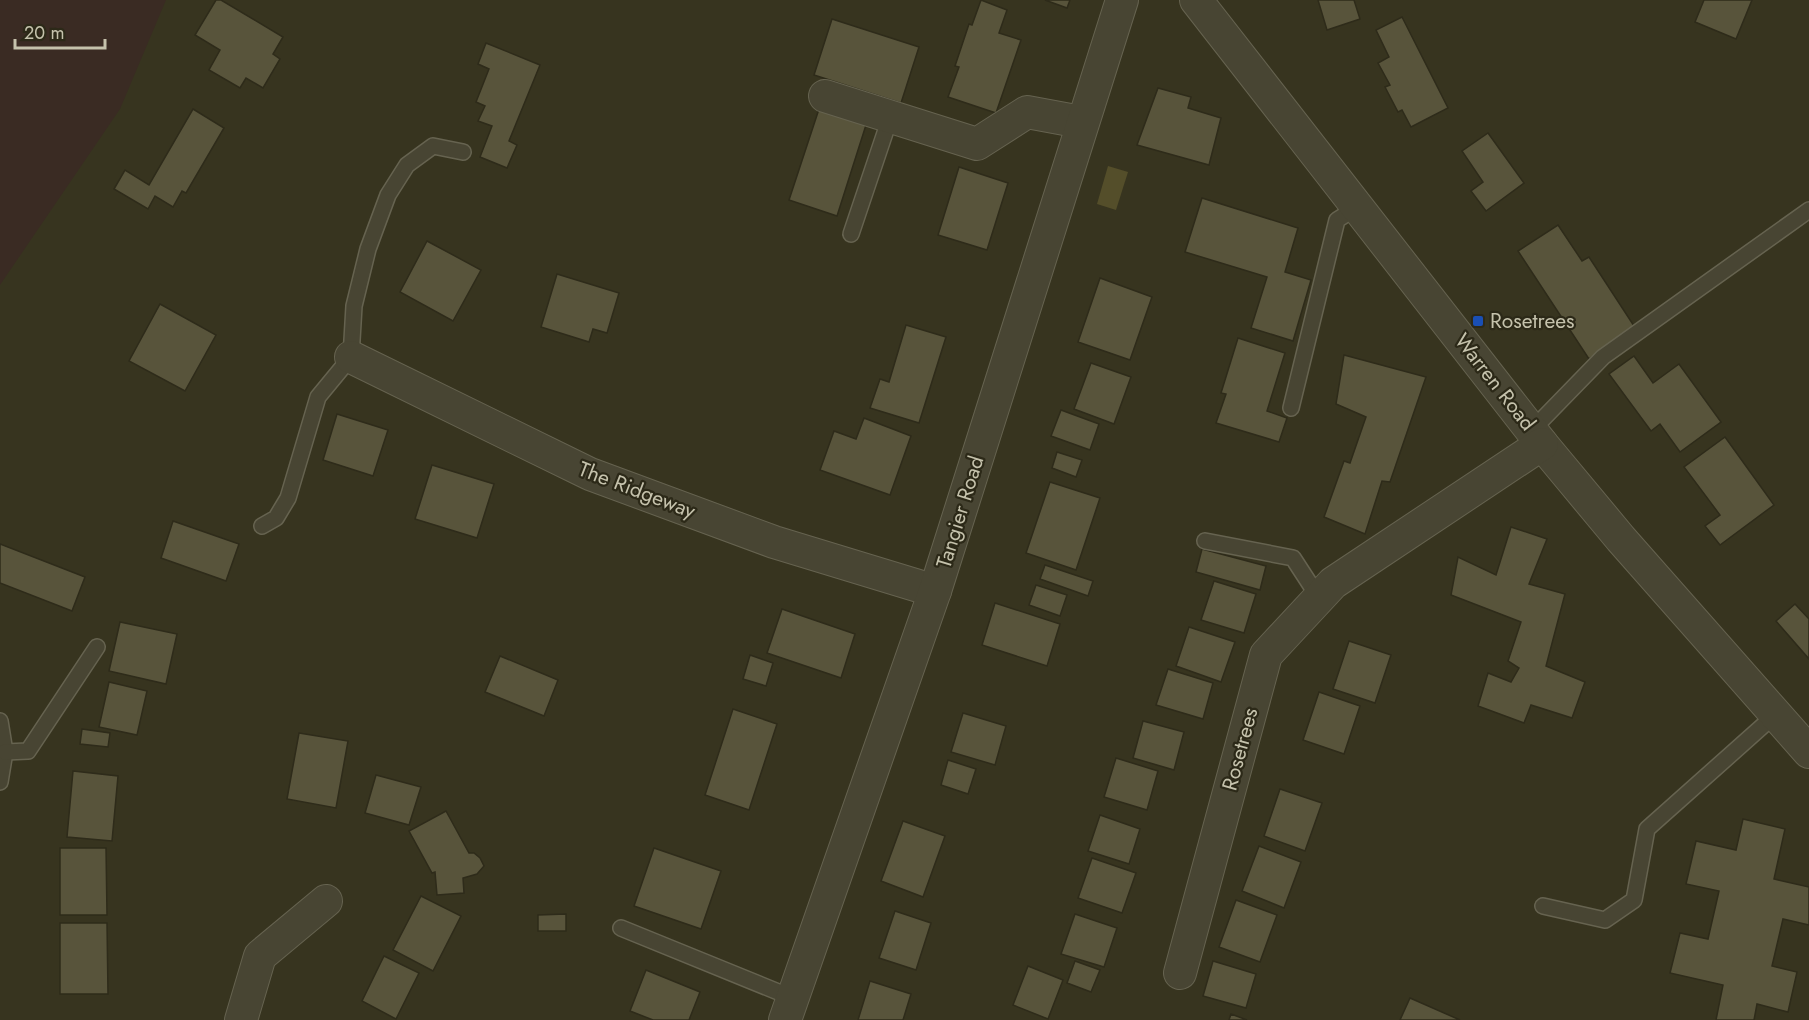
<svg xmlns="http://www.w3.org/2000/svg" width="1809" height="1020" viewBox="0 0 1809 1020" font-family="Jost,sans-serif">
	<style>
		.green { fill: #3a2b23 }
		.water { fill: #544e2a }
		.building { fill: #58543b; stroke: #2e2b1a; stroke-width: 1.5 }
		.lines { fill: none; stroke-linecap: round; stroke-linejoin: round }
		.lane-casing { stroke: #666350; stroke-width: 18 }
		.street-casing { stroke: #666350; stroke-width: 34 }
		.lane { stroke: #484533; stroke-width: 15 }
		.street { stroke: #484533; stroke-width: 32 }
		.transit-dot { fill: #1a4fb4; stroke: #2c2918; stroke-width: 2 }
		.labels { text-anchor: middle; dominant-baseline: central; stroke-width: 4.5; stroke-linejoin: round; paint-order: stroke }
		.poi-label { font-size: 21px; fill: #c5c2ac; stroke: #2c2918; text-anchor: start }
		.street-label { font-size: 21px; fill: #c5c2ac; stroke: #2c2918 }
	</style>
	<rect width="100%" height="100%" fill="#37341f"/>
	<!-- green -->
	<path class="green" d="M0 0H166L120 109 0 285Z"/>
	<!-- water -->
	<path class="water" d="M1108 166 1128 172 1116 210 1097 204Z"/>
	<!-- building -->
	<g class="building">
		<path d="M216 0H221L283 37 273 54 280 59 263 88 246 78 240 88 209 70 220 50 195 35Z"/>
		<path d="M981 0 1007 10 999 33 1021 40 996 113 948 97 959 67 955 66 969 24 972 25Z"/>
		<path d="M1045 0H1070L1067 8Z"/>
		<path d="M1318 0H1354L1360 19 1327 30Z"/>
		<path d="M1704 0H1752L1736 39 1695 22Z"/>
		<path d="M1402 17 1448 108 1411 127 1402 110 1398 112 1385 87 1390 85 1378 63 1389 57 1376 30Z"/>
		<path d="M832 19 919 47 901 103 814 75Z"/>
		<path d="M486 43 540 65 509 141 517 145 507 168 480 157 492 126 478 121 485 106 476 102 489 69 478 64Z"/>
		<path d="M1158 88 1191 97 1188 108 1221 118 1209 165 1137 145Z"/>
		<path d="M193 109 224 128 186 193 182 191 173 207 155 196 148 209 114 189 125 170 149 185Z"/>
		<path d="M819 109 866 125 837 216 789 200Z"/>
		<path d="M1488 133 1524 183 1486 211 1471 191 1483 182 1462 151Z"/>
		<path d="M959 167 1008 183 987 250 938 235Z"/>
		<path d="M1202 198 1298 228 1285 272 1311 280 1293 341 1251 328 1267 277 1185 252Z"/>
		<path d="M1558 225 1582 261 1589 257 1636 329 1589 359 1518 251Z"/>
		<path d="M427 241 481 270 453 321 400 292Z"/>
		<path d="M557 274 619 293 607 333 593 329 589 342 541 327Z"/>
		<path d="M1100 278 1152 297 1130 360 1078 342Z"/>
		<path d="M160 304 216 335 185 391 129 361Z"/>
		<path d="M906 325 946 337 919 423 870 408 880 379 889 382Z"/>
		<path d="M1238 338 1285 353 1267 411 1287 418 1279 442 1216 423 1226 394 1221 393Z"/>
		<path d="M1344 355 1426 377 1390 482 1382 481 1365 534 1324 517 1344 461 1350 463 1366 417 1336 404Z"/>
		<path d="M1634 356 1653 383 1679 364 1721 422 1680 452 1660 424 1651 431 1609 374Z"/>
		<path d="M1091 363 1131 377 1114 424 1074 409Z"/>
		<path d="M1061 410 1099 424 1090 450 1051 436Z"/>
		<path d="M337 414 388 430 373 476 323 460Z"/>
		<path d="M864 418 911 436 890 495 820 470 834 431 856 439Z"/>
		<path d="M1725 437 1774 505 1720 545 1705 526 1720 515 1684 467Z"/>
		<path d="M1057 452 1082 460 1076 477 1052 468Z"/>
		<path d="M432 465 494 484 477 538 415 519Z"/>
		<path d="M1050 482 1100 498 1076 570 1026 553Z"/>
		<path d="M173 521 239 544 226 581 161 558Z"/>
		<path d="M1511 527 1547 539 1529 584 1565 594 1546 666 1585 682 1572 718 1531 705 1524 723 1478 706 1488 673 1511 682 1519 668 1508 661 1521 622 1451 595 1458 557 1496 575Z"/>
		<path d="M0 544 85 577 72 611 0 583Z"/>
		<path d="M1202 549 1266 566 1260 590 1196 572Z"/>
		<path d="M1045 565 1093 581 1088 596 1040 579Z"/>
		<path d="M1214 581 1256 594 1244 633 1201 620Z"/>
		<path d="M1036 585 1067 595 1060 616 1029 605Z"/>
		<path d="M995 603 1060 624 1047 666 982 645Z"/>
		<path d="M1795 604 1809 619V659L1776 621Z"/>
		<path d="M782 609 855 634 841 678 767 653Z"/>
		<path d="M120 622 177 634 166 684 109 671Z"/>
		<path d="M1189 627 1235 642 1221 682 1176 666Z"/>
		<path d="M1349 641 1391 655 1375 703 1333 689Z"/>
		<path d="M750 655 773 663 766 686 743 679Z"/>
		<path d="M500 656 558 680 544 716 485 692Z"/>
		<path d="M1168 669 1213 683 1203 719 1156 705Z"/>
		<path d="M109 682 147 691 137 735 99 727Z"/>
		<path d="M1319 692 1360 706 1344 754 1303 740Z"/>
		<path d="M733 709 777 724 749 810 705 795Z"/>
		<path d="M963 713 1006 726 995 765 951 752Z"/>
		<path d="M1143 721 1184 732 1174 770 1133 758Z"/>
		<path d="M82 729 110 733 108 747 80 744Z"/>
		<path d="M299 733 348 741 336 808 287 799Z"/>
		<path d="M1116 758 1158 771 1147 810 1104 797Z"/>
		<path d="M948 760 976 769 968 794 941 785Z"/>
		<path d="M73 771 118 776 112 841 67 837Z"/>
		<path d="M376 775 421 787 409 825 365 813Z"/>
		<path d="M1280 789 1322 803 1305 851 1264 836Z"/>
		<path d="M446 811 469 853H474L480 858 484 866 477 874 463 878 464 893 437 895 435 872 432 873 409 831Z"/>
		<path d="M1100 815 1140 829 1129 864 1088 851Z"/>
		<path d="M1743 819 1785 829 1774 879 1809 887V925L1783 919 1772 966 1797 972 1788 1012 1757 1004 1754 1020H1716L1723 985 1670 973 1680 933 1708 939 1719 891 1686 884 1696 841 1736 850Z"/>
		<path d="M903 821 945 836 923 897 881 881Z"/>
		<path d="M1259 846 1301 862 1284 908 1242 891Z"/>
		<path d="M60 848H106L107 915H60Z"/>
		<path d="M654 848 721 871 701 929 634 906Z"/>
		<path d="M1092 858 1136 873 1122 913 1078 898Z"/>
		<path d="M421 896 461 916 433 971 393 950Z"/>
		<path d="M1236 900 1277 915 1260 962 1219 947Z"/>
		<path d="M895 911 931 923 916 970 879 958Z"/>
		<path d="M566 914V931H538V915Z"/>
		<path d="M1075 914 1117 928 1104 967 1061 954Z"/>
		<path d="M60 923H107L108 994H60Z"/>
		<path d="M384 956 419 973 396 1019 362 1001Z"/>
		<path d="M1075 961 1100 970 1091 992 1067 983Z"/>
		<path d="M1213 961 1256 974 1246 1008 1203 996Z"/>
		<path d="M1028 966 1063 980 1048 1019 1013 1005Z"/>
		<path d="M646 970 700 992 689 1020H653L630 1011Z"/>
		<path d="M870 981 911 994 903 1020H858Z"/>
		<path d="M1410 998 1460 1020H1400Z"/>
		<path d="M1231 1014 1247 1020H1229Z"/>
	</g>
	<g class="lines">
		<!-- lane casing -->
		<g class="lane-casing">
			<g id="lane">
				<path d="M851 234 890 118"/>
				<path d="M1291 408 1337 220 1359 206"/>
				<path d="M1532 430 1603 357 1809 210"/>
				<path d="M262 526 276 518 288 498 318 397 351 357 354 306 368 249 388 195 407 165 433 146 463 152"/>
				<path d="M1205 541 1293 558 1319 598"/>
				<path d="M0 721 5 752 0 782"/>
				<path d="M5 752 28 751 97 647"/>
				<path d="M1543 906 1605 920 1634 900 1647 829 1775 715"/>
				<path d="M621 928 793 998"/>
			</g>
		</g>
		<!-- street casing -->
		<g class="street-casing">
			<g id="street">
				<path d="M1196 0 1542 444 1621 539 1809 752"/>
				<path d="M825 96 977 144 1027 112 1081 122"/>
				<path d="M351 357 590 474 774 542 935 591"/>
				<path d="M1180 973 1266 655 1333 583 1542 444"/>
				<path d="M241 1020 260 956 326 901"/>
				<path d="M785 1020 935 591 1122 0"/>
			</g>
		</g>
		<!-- lane -->
		<use href="#lane" class="lane"/>
		<!-- street -->
		<use href="#street" class="street"/>
	</g>
	<!-- markers -->
	<rect class="transit-dot" x="1472" y="315" width="12" height="12" rx="3"/>
	<g class="labels">
		<!-- poi labels -->
		<g class="poi-label">
			<text x="1490" y="321">Rosetrees</text>
		</g>
		<!-- street labels -->
		<g class="street-label">
			<text transform="translate(1495 382) rotate(52)">Warren Road</text>
			<text transform="translate(637 490) rotate(21)">The Ridgeway</text>
			<text transform="translate(960 512) rotate(-73)">Tangier Road</text>
			<text transform="translate(1240 749) rotate(-75)">Rosetrees</text>
		</g>
	</g>
	<!-- scale -->
	<path d="M15 39v9h90v-9" fill="none" stroke="#c5c2ac" stroke-width="3"/>
	<text x="24" y="39" font-size="18" fill="#c5c2ac" stroke="#2c2918" stroke-width="4.5" paint-order="stroke">20 m</text>
</svg>
